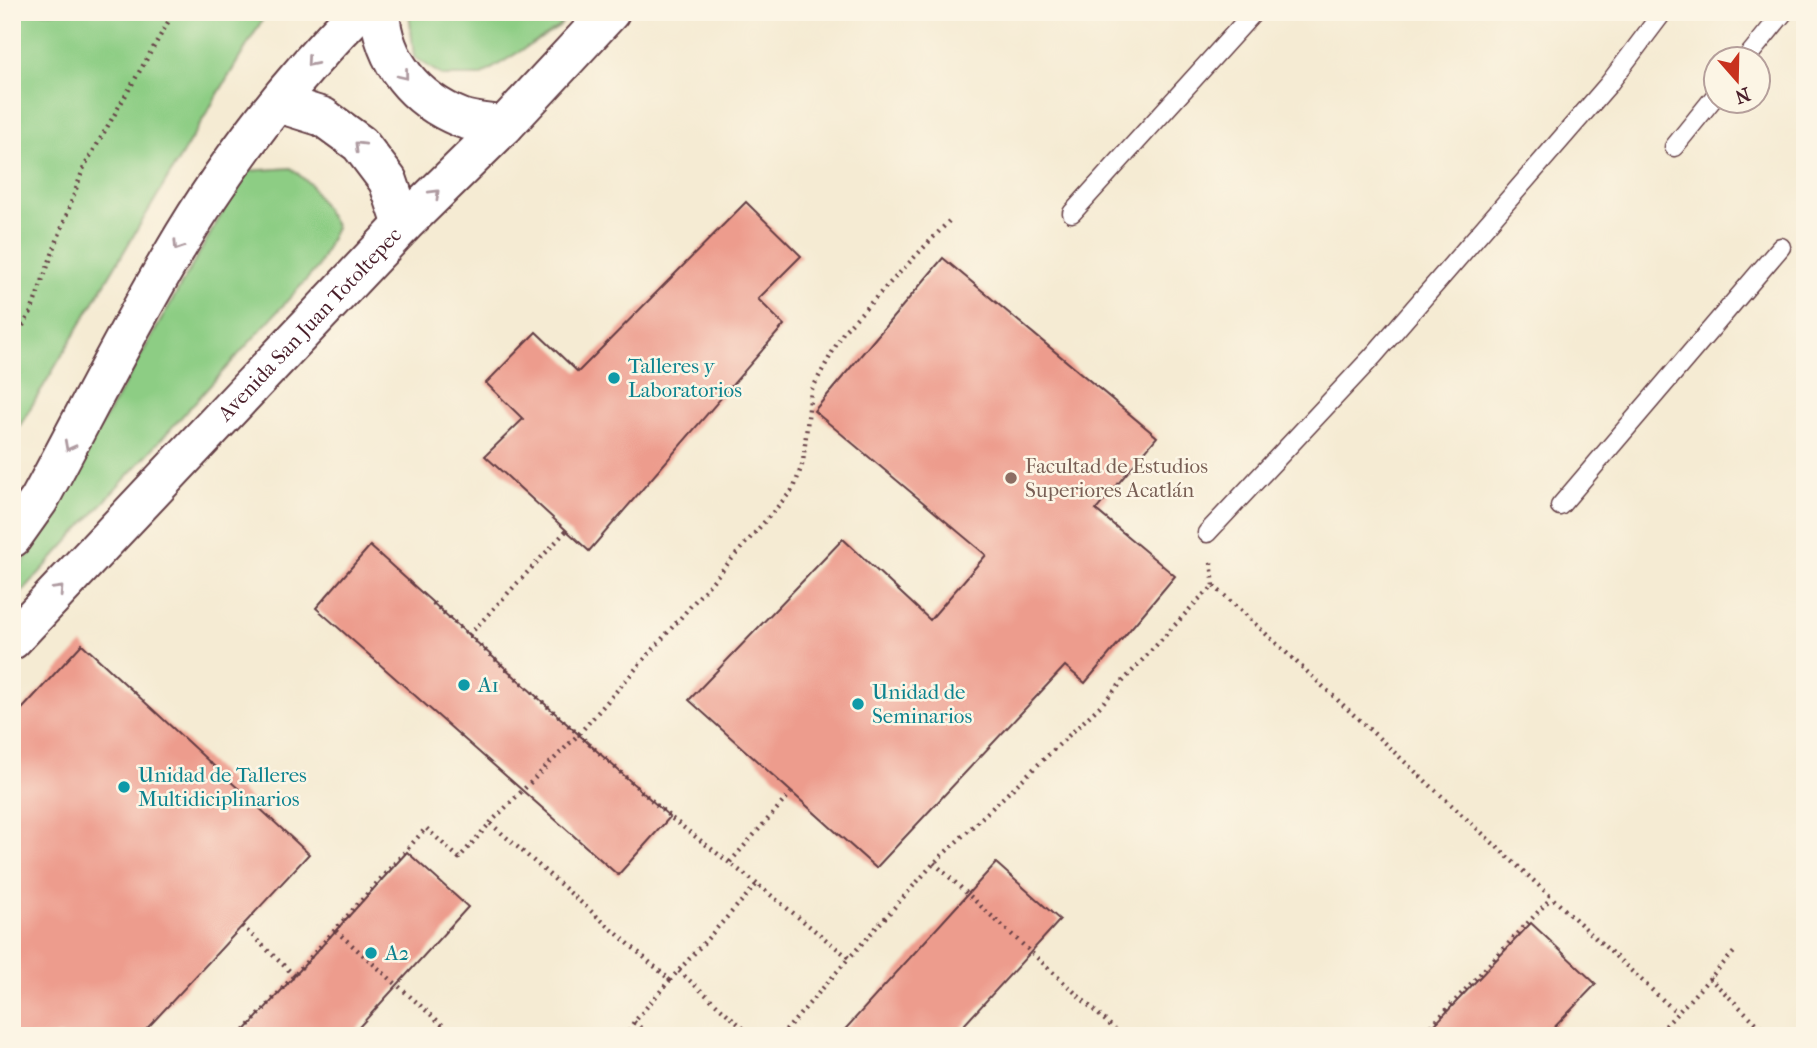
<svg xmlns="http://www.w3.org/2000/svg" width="1817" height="1048" viewBox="0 0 1817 1048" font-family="'IM FELL French Canon',serif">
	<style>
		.green { fill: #8dcd84; stroke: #6c7658; stroke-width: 2 }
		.building { fill: #ed9c8d }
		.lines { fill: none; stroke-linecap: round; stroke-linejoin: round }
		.lane-casing { stroke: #643e44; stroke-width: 21 }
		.secondary-casing { stroke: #643e44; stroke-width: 42 }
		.path { stroke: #643e44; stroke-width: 4.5; stroke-dasharray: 2 5; stroke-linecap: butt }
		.lane { stroke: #fff; stroke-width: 18 }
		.secondary { stroke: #fff; stroke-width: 38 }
		.oneway { stroke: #ae9aa0 }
		.culture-dot { fill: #0f9aa8; stroke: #fcf5e5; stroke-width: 2.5 }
		.education-dot { fill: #8d6e63; stroke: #fcf5e5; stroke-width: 2.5 }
		.labels { text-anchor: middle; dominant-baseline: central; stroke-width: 5; stroke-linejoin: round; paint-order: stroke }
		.street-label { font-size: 21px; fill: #4a1f2b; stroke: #fcf5e5 }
		.culture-label { font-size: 21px; fill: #0d838f; stroke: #fcf5e5; text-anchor: start }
		.education-label { font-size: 21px; fill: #785e54; stroke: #fcf5e5; text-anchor: start }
	</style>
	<rect width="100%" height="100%" fill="#fcf5e5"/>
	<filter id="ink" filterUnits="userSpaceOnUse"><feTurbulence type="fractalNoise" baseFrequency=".0143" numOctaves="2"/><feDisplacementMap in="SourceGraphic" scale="14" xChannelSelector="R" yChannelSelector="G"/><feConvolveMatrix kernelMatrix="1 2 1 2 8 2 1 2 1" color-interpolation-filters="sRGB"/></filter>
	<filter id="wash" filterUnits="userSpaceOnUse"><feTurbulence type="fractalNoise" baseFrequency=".00686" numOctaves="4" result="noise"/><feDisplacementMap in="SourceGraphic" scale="28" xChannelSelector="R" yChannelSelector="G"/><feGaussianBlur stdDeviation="1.57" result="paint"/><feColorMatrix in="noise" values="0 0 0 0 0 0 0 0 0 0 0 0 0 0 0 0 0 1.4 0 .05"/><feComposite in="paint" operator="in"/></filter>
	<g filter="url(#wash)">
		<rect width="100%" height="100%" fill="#f5ebd3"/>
		<!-- green -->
		<g class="green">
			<path d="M12 12H267L12 439Z"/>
			<path d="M409 12H570L559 27 480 76H443L414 57Z"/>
			<path d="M291 168 310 184 336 227 318 267 12 603V577L21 566 246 171Z"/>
		</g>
		<g id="blocks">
			<!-- building -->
			<g class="building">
				<path d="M746 202 801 256 758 299 784 325 589 551 485 456 523 419 486 383 536 332 578 372Z"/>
				<path d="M943 258 1157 437 1096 510 1175 576 1085 683 1065 666 876 868 689 700 843 539 930 620 986 555 814 411Z"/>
				<path d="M370 546 670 817 618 875 316 608Z"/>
				<path d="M82 644 309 854 140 1036H12V720Z"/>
				<path d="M407 852 468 907 351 1036H240Z"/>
				<path d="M996 863 1060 920 954 1036H839Z"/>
				<path d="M1531 923 1596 984 1546 1036H1424Z"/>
			</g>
		</g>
	</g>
	<g filter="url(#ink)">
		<use href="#blocks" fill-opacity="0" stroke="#643e44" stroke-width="2"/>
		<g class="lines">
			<!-- lane casing -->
			<g class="lane-casing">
				<g id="lane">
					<path d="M1745 60 1784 12"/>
					<path d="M1674 147 1716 95"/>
					<path d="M1072 213 1254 12"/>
					<path d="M1560 506 1781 247"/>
					<path d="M1207 533 1373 356 1608 85 1663 12"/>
				</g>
			</g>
			<!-- secondary casing -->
			<g class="secondary-casing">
				<g id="secondary">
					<path d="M380 12C383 62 416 100 461 118 474 123 491 123 504 126"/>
					<path d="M278 103 323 117 360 144 388 181 403 225"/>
					<path d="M12 538 39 500C83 419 124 336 171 257 222 169 286 85 358 12"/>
					<path id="s1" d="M12 640 403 225 504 126 610 12"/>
				</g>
			</g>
			<!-- path -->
			<g class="path">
				<path d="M12 344 31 312 84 167 174 12"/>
				<path d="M1214 586 1677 1013"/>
				<path d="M433 603 670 817 757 884"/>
				<path d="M469 635 566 531"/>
				<path d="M490 823 578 735 794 488 803 462 811 391 844 331 950 220"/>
				<path d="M730 862 791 793"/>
				<path d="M934 863 1121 1035"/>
				<path d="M242 926 295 976"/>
				<path d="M336 931 455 1036"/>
				<path d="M679 971 752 1036"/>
				<path d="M1709 978 1770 1036"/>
				<path d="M634 1022 650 1036"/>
				<path d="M240 1036 426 828 459 858 490 823 670 980 757 884 849 958 934 863 1100 706 1198 600 1214 586 1211 562"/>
				<path d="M625 1036 634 1022 670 980"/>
				<path d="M781 1036 849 958"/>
				<path d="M1422 1036 1551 898"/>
				<path d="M1656 1036 1736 950"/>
			</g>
			<!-- lane -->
			<use href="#lane" class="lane"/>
			<!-- secondary -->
			<use href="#secondary" class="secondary"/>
		</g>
		<!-- one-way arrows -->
		<defs><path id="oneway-chevron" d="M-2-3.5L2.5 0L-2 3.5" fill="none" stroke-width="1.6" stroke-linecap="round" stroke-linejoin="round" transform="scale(1.75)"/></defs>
		<g class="oneway">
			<use href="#oneway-chevron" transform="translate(311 62) rotate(131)"/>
			<use href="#oneway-chevron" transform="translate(404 75) rotate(51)"/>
			<use href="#oneway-chevron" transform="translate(359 146) rotate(-135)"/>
			<use href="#oneway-chevron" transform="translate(435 194) rotate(-45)"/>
			<use href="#oneway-chevron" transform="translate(178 246) rotate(123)"/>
			<use href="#oneway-chevron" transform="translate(69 446) rotate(118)"/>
			<use href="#oneway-chevron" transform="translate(59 590) rotate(-47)"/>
		</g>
	</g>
	<!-- markers -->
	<g class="culture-dot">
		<circle cx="614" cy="378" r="7"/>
		<circle cx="464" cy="685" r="7"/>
		<circle cx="858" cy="704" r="7"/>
		<circle cx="124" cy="787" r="7"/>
		<circle cx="371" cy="953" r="7"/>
	</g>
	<circle class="education-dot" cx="1011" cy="478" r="7"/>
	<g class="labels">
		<!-- street labels -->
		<g class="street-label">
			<text stroke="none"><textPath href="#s1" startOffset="434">Avenida San Juan Totoltepec</textPath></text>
		</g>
		<!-- culture labels -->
		<g class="culture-label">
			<text x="628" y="366">Talleres y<tspan x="628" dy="24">Laboratorios</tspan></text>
			<text x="478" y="685">A1</text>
			<text x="872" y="692">Unidad de<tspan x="872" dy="24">Seminarios</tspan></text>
			<text x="138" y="775">Unidad de Talleres<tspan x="138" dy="24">Multidiciplinarios</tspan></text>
			<text x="385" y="953">A2</text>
		</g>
		<!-- education labels -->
		<g class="education-label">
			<text x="1025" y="466">Facultad de Estudios<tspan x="1025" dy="24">Superiores Acatlán</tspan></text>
		</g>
	</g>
	<!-- margin -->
	<rect width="1817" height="1048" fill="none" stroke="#fcf5e5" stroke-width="42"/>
	<!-- north arrow -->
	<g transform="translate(1737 80) rotate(160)"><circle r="33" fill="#fcf5e5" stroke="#b59f9b" stroke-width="2"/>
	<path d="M0-5L12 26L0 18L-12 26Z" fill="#c8321e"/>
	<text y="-10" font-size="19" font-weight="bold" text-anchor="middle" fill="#4a1f2b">N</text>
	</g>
</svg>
